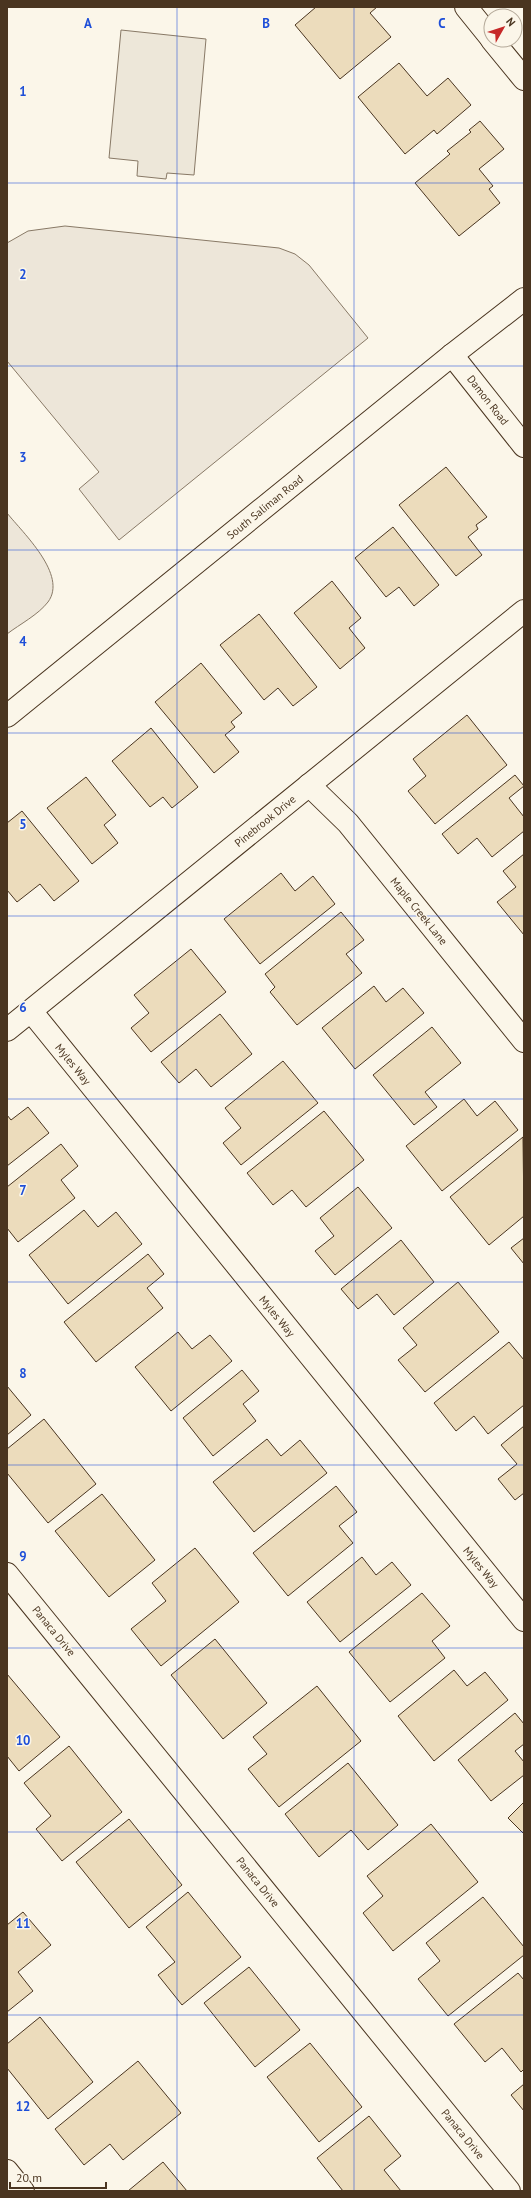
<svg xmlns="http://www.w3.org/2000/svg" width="531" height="2198" viewBox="0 0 531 2198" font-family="'PT Sans',sans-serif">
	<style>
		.green { fill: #ede6d9; stroke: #887966 }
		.parking { fill: #ede7d9; stroke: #887966 }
		.building { fill: #ecdcbc; stroke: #4a3520 }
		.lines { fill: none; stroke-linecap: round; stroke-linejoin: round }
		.street-casing { stroke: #4a3520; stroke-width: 24 }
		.secondary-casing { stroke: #4a3520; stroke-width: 24 }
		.street { stroke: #fbf6e9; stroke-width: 22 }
		.secondary { stroke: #fbf6e9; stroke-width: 22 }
		.grid { fill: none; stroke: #1d4ed8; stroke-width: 1; stroke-opacity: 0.55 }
		.labels { text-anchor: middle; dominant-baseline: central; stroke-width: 3; stroke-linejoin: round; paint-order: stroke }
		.street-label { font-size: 11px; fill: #4a3520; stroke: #fbf6e9 }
		.grid-label { font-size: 13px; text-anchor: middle; font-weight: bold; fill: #1d4ed8; stroke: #fbf6e9; stroke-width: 3; stroke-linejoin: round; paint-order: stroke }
	</style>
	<rect width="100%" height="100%" fill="#fbf6e9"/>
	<!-- green -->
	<g class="green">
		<path d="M65 226 279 248 295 254 309 265 368 338 119 540 79 489 99 472 7 361V243L28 231Z"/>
		<path d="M7 513C23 533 68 575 48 602 38 615 20 624 7 634Z"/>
	</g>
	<!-- parking -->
	<path class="parking" d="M121 30 206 39 194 175 167 173 166 179 137 176 138 161 109 158Z"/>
	<!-- building -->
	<g class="building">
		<path d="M316 7H377L370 13 391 37 340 79 295 25Z"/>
		<path d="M399 63 427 96 448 78 471 105 437 134 434 130 405 154 358 97Z"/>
		<path d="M480 121 504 149 479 169 493 186 489 189 500 203 459 236 415 183 450 154 447 151 471 132 469 130Z"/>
		<path d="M446 467 487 517 476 525 478 529 468 537 482 555 456 576 399 505Z"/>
		<path d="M393 527 439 585 414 606 399 587 386 597 355 558Z"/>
		<path d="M332 581 361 618 349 628 365 648 340 669 294 613Z"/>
		<path d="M259 614 317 687 293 706 278 688 264 700 220 645Z"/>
		<path d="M201 663 242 713 231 722 235 727 225 735 239 752 214 773 155 702Z"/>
		<path d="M467 715 507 765 435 824 408 791 426 776 413 759Z"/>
		<path d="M151 728 198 787 172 808 163 797 150 807 112 761Z"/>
		<path d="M515 775 524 786 509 798 524 817V831L492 857 477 838 458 854 442 834Z"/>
		<path d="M86 777 116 815 104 825 118 843 92 864 47 808Z"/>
		<path d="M22 811 79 881 54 901 40 884 17 902 7 890V823Z"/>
		<path d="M524 854V935L497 902 516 887 503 871Z"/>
		<path d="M281 873 295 891 313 876 335 904 260 964 224 919Z"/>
		<path d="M341 912 364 940 346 954 362 973 297 1025 270 992 275 987 265 974Z"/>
		<path d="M191 949 226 992 151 1052 131 1028 149 1013 134 995Z"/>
		<path d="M374 986 386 1002 403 988 424 1013 355 1069 322 1028Z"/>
		<path d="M220 1014 252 1054 211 1087 196 1069 179 1083 161 1062Z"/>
		<path d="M432 1027 461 1063 425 1092 437 1107 414 1125 373 1075Z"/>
		<path d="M283 1061 318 1103 241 1165 223 1143 241 1128 225 1108Z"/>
		<path d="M464 1099 477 1116 495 1101 518 1130 442 1191 406 1146Z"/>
		<path d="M28 1107 49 1133 7 1166V1115L11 1120Z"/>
		<path d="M324 1111 364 1160 306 1207 292 1190 273 1205 247 1173Z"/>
		<path d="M523 1137 524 1216 489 1245 450 1197Z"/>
		<path d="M61 1144 78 1166 61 1180 75 1198 18 1242 7 1228V1187Z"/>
		<path d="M358 1187 392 1228 335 1275 315 1251 334 1236 320 1218Z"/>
		<path d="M84 1210 98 1227 116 1212 142 1244 68 1304 29 1255Z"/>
		<path d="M524 1238V1264L511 1248Z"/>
		<path d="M401 1240 434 1282 394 1315 377 1294 358 1309 341 1289Z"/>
		<path d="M148 1254 164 1274 147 1288 163 1308 96 1362 64 1322Z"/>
		<path d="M458 1282 499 1332 425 1392 398 1360 417 1345 403 1328Z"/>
		<path d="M178 1332 192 1349 210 1335 232 1361 171 1411 135 1367Z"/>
		<path d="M509 1342 524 1360V1405L488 1434 474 1416 456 1431 434 1403Z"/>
		<path d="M242 1370 259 1391 243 1404 256 1421 213 1456 183 1418Z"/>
		<path d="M7 1386 31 1415 7 1435Z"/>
		<path d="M44 1419 96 1484 48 1523 7 1473V1449Z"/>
		<path d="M524 1426V1493L515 1500 498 1479 517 1464 501 1445Z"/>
		<path d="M267 1439 281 1456 300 1440 327 1473 254 1532 213 1482Z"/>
		<path d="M336 1486 357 1512 339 1526 353 1543 288 1596 253 1553Z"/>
		<path d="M102 1494 155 1560 109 1597 55 1531Z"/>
		<path d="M195 1548 239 1602 161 1666 131 1629 166 1601 152 1583Z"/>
		<path d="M362 1557 376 1575 392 1562 411 1585 340 1642 307 1602Z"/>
		<path d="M422 1593 450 1626 432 1641 445 1658 390 1702 349 1652Z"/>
		<path d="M215 1639 267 1703 223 1739 171 1675Z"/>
		<path d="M454 1670 467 1686 485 1672 508 1700 434 1761 398 1716Z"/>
		<path d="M7 1674 60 1737 19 1771 7 1756Z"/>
		<path d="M317 1686 361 1741 279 1807 248 1769 267 1754 253 1737Z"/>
		<path d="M515 1713 524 1724V1744L515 1751 524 1762V1775L491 1801 458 1760Z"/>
		<path d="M69 1746 122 1812 62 1861 36 1829 51 1816 24 1783Z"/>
		<path d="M348 1763 398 1825 368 1850 351 1830 319 1857 285 1814Z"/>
		<path d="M524 1802V1834L508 1818Z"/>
		<path d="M129 1819 182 1885 129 1928 76 1862Z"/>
		<path d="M431 1824 478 1882 393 1951 363 1913 383 1896 367 1876Z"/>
		<path d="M188 1892 241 1957 182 2005 158 1975 175 1962 146 1927Z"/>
		<path d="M483 1897 524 1947V1955L448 2016 418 1979 440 1961 426 1943Z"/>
		<path d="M23 1912 51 1945 18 1972 33 1991 7 2012V1925Z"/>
		<path d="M249 1967 300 2030 255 2067 204 2003Z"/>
		<path d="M518 1973 524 1980V2069L521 2072 502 2048 485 2062 454 2024Z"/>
		<path d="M40 2017 93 2082 48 2119 7 2068V2044Z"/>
		<path d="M310 2043 362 2107 319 2142 267 2077Z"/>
		<path d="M138 2061 181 2113 123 2160 110 2144 84 2165 55 2129Z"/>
		<path d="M524 2084V2111L511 2095Z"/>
		<path d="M369 2116 401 2156 384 2170 401 2191H343L317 2158Z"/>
		<path d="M163 2162 187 2191H128Z"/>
	</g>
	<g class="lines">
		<!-- street casing -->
		<g class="street-casing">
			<g id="street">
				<path d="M466 7 491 38"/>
				<path d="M492 40 524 79"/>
				<path d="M452 355 524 446"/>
				<path d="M309 785 348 823 524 1041"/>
				<path d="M31 1011 524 1620"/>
				<path d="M7 1030 524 611"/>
				<path d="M7 1574 509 2191"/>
				<path d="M7 2171 23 2191"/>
			</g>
		</g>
		<!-- secondary casing -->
		<g class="secondary-casing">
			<path id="secondary" d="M7 716 452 355 524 299"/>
		</g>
		<!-- street -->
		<use href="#street" class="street"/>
		<!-- secondary -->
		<use href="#secondary" class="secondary"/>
	</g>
	<!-- grid -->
	<path class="grid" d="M177 7V2191M354 7V2191M7 183H524M7 366H524M7 550H524M7 733H524M7 916H524M7 1099H524M7 1282H524M7 1465H524M7 1648H524M7 1832H524M7 2015H524"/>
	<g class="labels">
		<!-- street labels -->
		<g class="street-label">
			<text transform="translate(488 400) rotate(52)">Damon Road</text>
			<text transform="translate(265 507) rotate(-39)">South Saliman Road</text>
			<text transform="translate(265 821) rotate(-39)">Pinebrook Drive</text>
			<text transform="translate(419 911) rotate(51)">Maple Creek Lane</text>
			<text transform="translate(73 1064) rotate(51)">Myles Way</text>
			<text transform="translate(277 1316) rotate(51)">Myles Way</text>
			<text transform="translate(481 1567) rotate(51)">Myles Way</text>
			<text transform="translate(54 1631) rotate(51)">Panaca Drive</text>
			<text transform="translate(258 1882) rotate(51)">Panaca Drive</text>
			<text transform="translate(463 2134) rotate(51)">Panaca Drive</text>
		</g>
	</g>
	<g class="grid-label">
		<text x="88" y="28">A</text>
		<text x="266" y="28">B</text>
		<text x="442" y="28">C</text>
		<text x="23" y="96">1</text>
		<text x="23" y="279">2</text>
		<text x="23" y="462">3</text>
		<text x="23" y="646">4</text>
		<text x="23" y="829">5</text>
		<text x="23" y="1012">6</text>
		<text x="23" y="1195">7</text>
		<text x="23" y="1378">8</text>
		<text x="23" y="1561">9</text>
		<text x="23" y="1745">10</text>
		<text x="23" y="1928">11</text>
		<text x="23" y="2111">12</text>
	</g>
	<!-- border -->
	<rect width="531" height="2198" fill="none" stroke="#4a3520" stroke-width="16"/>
	<!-- north arrow -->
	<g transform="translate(503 28) rotate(51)"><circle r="19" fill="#fbf6e9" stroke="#b4a999"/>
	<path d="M0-3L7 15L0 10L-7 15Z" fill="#c62828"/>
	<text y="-6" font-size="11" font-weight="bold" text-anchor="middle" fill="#4a3520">N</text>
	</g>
	<!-- scale -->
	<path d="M10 2182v6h96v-6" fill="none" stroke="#4a3520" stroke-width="2"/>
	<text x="16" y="2182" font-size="12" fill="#4a3520" stroke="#fbf6e9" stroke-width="3" paint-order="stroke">20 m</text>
</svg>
